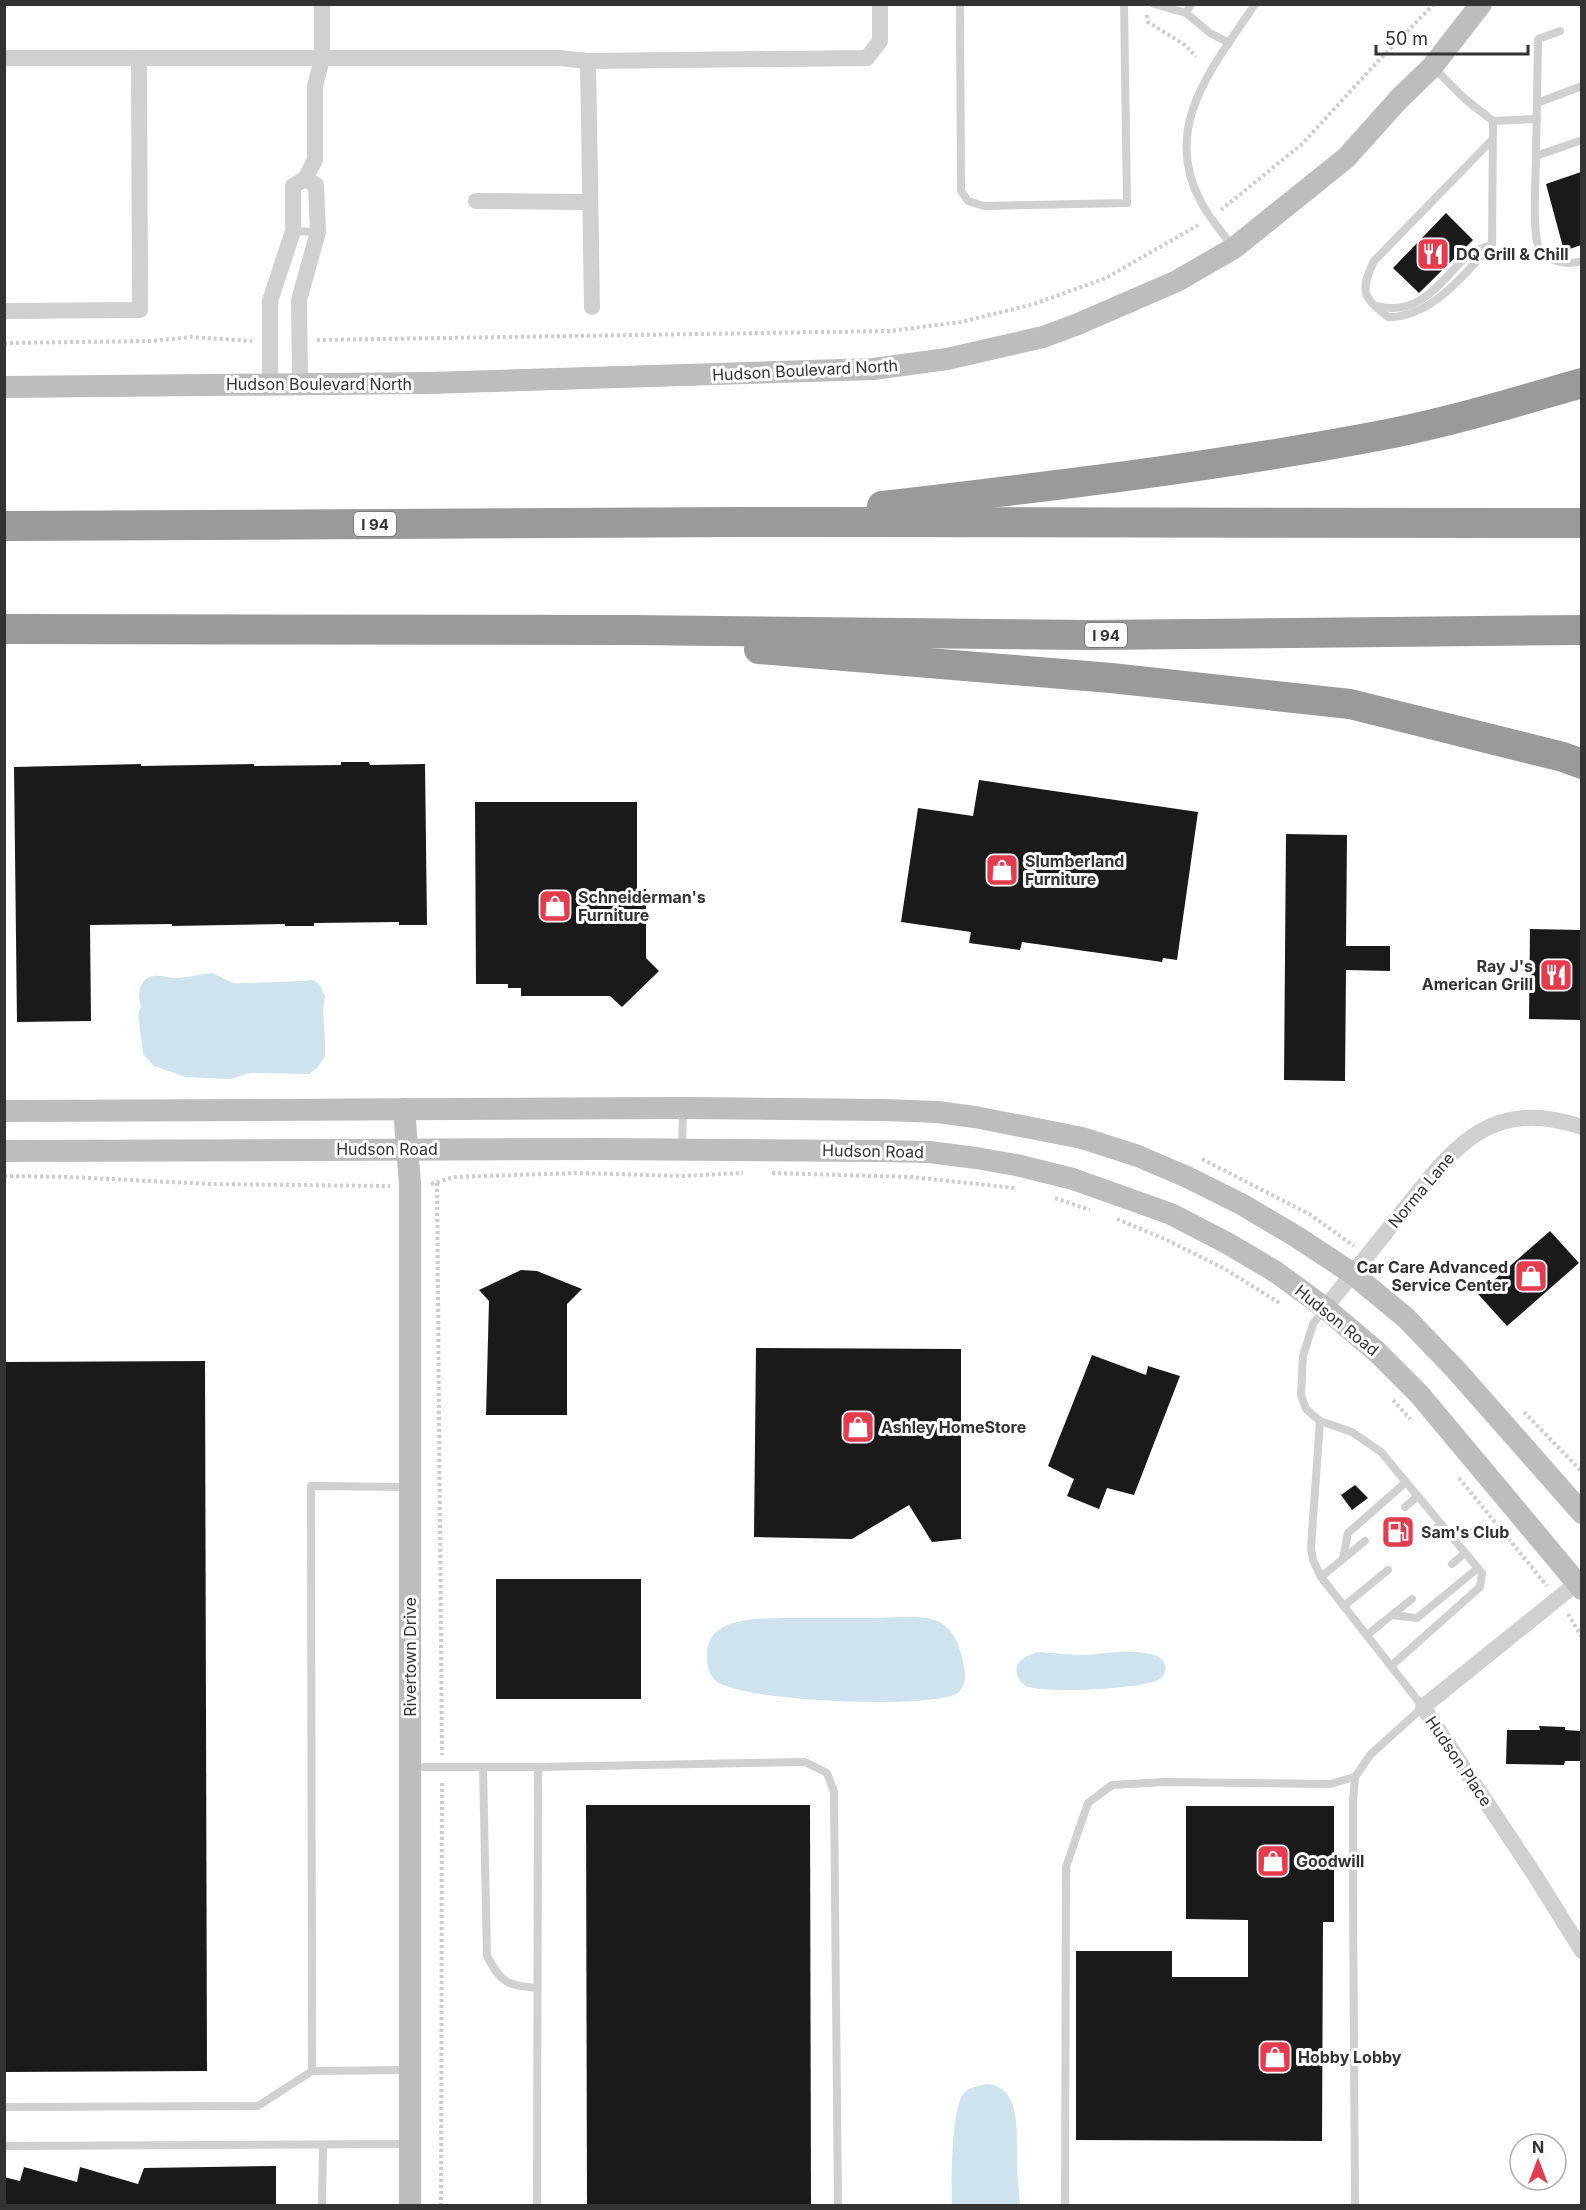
<svg xmlns="http://www.w3.org/2000/svg" width="1586" height="2210" viewBox="0 0 1586 2210" font-family="Inter,sans-serif">
	<style>
		.water { fill: #cfe3ee }
		.building { fill: #1a1a1a }
		.lines { fill: none; stroke-linecap: round; stroke-linejoin: round }
		.path { stroke: #cdcdcd; stroke-width: 4; stroke-dasharray: 3 3; stroke-linecap: butt }
		.lane { stroke: #d0d0d0; stroke-width: 8 }
		.street { stroke: #d0d0d0; stroke-width: 16 }
		.secondary { stroke: #bdbdbd; stroke-width: 22 }
		.highway { stroke: #9a9a9a; stroke-width: 30 }
		.labels { text-anchor: middle; dominant-baseline: central; stroke-width: 6; stroke-linejoin: round; paint-order: stroke }
		.shield { fill: #fff; stroke: #707070; stroke-width: 1.5 }
		.shield-label { font-size: 15px; font-weight: bold; fill: #333 }
		.poi-label { font-size: 16px; font-weight: bold; fill: #333; stroke: #fff; text-anchor: start }
		.street-label { font-size: 16px; fill: #333; stroke: #fff }
	</style>
	<rect width="100%" height="100%" fill="#fff"/>
	<!-- water -->
	<g class="water">
		<path d="M212 973C219 976 226 980 233 983 238 984 306 981 314 980L320 985 325 997 323 1009 325 1041V1056L317 1068 309 1074 250 1073 230 1079 186 1077 154 1066 143 1054 138 1014 141 1006C137 994 139 978 154 976 162 975 171 979 178 978 190 977 200 974 212 973Z"/>
		<path d="M783 1618C813 1618 843 1618 873 1618 893 1618 923 1613 941 1623 955 1631 961 1650 964 1666 966 1676 966 1688 956 1694 926 1709 737 1702 715 1680 708 1673 707 1665 707 1655 707 1617 755 1619 783 1618Z"/>
		<path d="M1040 1652C1055 1653 1070 1655 1086 1655 1101 1654 1172 1642 1165 1672 1164 1676 1161 1679 1156 1681 1134 1689 1047 1694 1025 1686 1007 1669 1020 1655 1040 1652Z"/>
		<path d="M986 2084C1023 2085 1016 2138 1017 2163 1017 2177 1019 2191 1020 2205H952C951 2184 951 2107 964 2093 970 2087 978 2086 986 2084Z"/>
	</g>
	<!-- building -->
	<g class="building">
		<path d="M1581 172V245L1564 251 1546 184Z"/>
		<path d="M1446 213 1473 240 1419 293 1393 268Z"/>
		<path d="M341 762H369L370 765 425 764 427 925H399V922L314 923V926H285V924L172 926V924L90 925 91 1021 17 1022 14 767 141 764V766L254 764V766L341 765Z"/>
		<path d="M979 780 1198 812 1177 960 1163 958 1162 962 1022 942 1020 950 969 943 971 932 901 922 918 808 973 816Z"/>
		<path d="M475 802H637V889H646V958L659 971 622 1007 610 996H521V988H508V984H476Z"/>
		<path d="M1286 834 1347 835 1346 946H1390V971L1346 970 1345 1081 1284 1080Z"/>
		<path d="M1530 929 1581 930V1020L1529 1019Z"/>
		<path d="M1550 1231 1579 1263 1507 1326 1478 1294Z"/>
		<path d="M521 1270 537 1271 582 1289 567 1304V1415H486L489 1301 479 1290Z"/>
		<path d="M756 1348 961 1349V1539L932 1542 909 1505 852 1539 754 1537Z"/>
		<path d="M1092 1355 1146 1375 1148 1366 1180 1376 1134 1495 1107 1488 1099 1509 1067 1496 1074 1479 1048 1466Z"/>
		<path d="M205 1361 207 2071 4 2072V1362Z"/>
		<path d="M1355 1485 1368 1498 1352 1510 1341 1495Z"/>
		<rect x="496" y="1579" width="145" height="120"/>
		<path d="M1539 1726 1565 1727V1730L1581 1731V1761H1565L1564 1765 1506 1764 1507 1730H1540Z"/>
		<path d="M586 1805H810L811 2205H587Z"/>
		<path d="M1186 1806H1334V1922H1323L1322 2141 1076 2140V1951H1172V1977H1248V1920L1186 1919Z"/>
		<path d="M276 2166V2205H4V2177L20 2181 24 2167 77 2182 80 2167 138 2184 144 2168Z"/>
	</g>
	<g class="lines">
		<!-- path -->
		<g class="path">
			<path d="M1147 15 1148 22 1185 45 1196 57"/>
			<path d="M1221 210 1302 144 1381 58 1434 4"/>
			<path d="M317 340 889 331 961 322 1034 304 1106 278 1200 224"/>
			<path d="M4 343 153 341 191 337 252 341"/>
			<path d="M1202 1159 1311 1215 1354 1246"/>
			<path d="M772 1173 911 1177 1015 1188"/>
			<path d="M4 1176 70 1177 210 1184 390 1186"/>
			<path d="M437 1183 442 1755"/>
			<path d="M431 1184 454 1177 577 1173 683 1176 743 1173"/>
			<path d="M1055 1198 1090 1210"/>
			<path d="M1117 1219 1167 1240 1225 1269 1281 1304"/>
			<path d="M1393 1400 1410 1419"/>
			<path d="M1524 1412 1582 1472"/>
			<path d="M1459 1478 1547 1586"/>
			<path d="M1568 1614 1582 1637"/>
			<path d="M441 2206 442 1780"/>
		</g>
		<!-- lane -->
		<g class="lane">
			<path d="M960 4 961 191 968 201 984 206 1127 203 1124 4"/>
			<path d="M1154 4 1186 13 1210 33 1229 43"/>
			<path d="M1186 13 1191 4"/>
			<path d="M1560 31 1538 39 1536 156 1582 140"/>
			<path d="M1433 67 1464 98 1493 121 1537 119"/>
			<path d="M1537 103 1582 86"/>
			<path d="M1492 140 1374 261C1360 291 1362 297 1388 317 1431 318 1466 273 1492 244L1493 121"/>
			<path d="M1536 156C1536 176 1532 228 1538 245 1544 261 1566 266 1582 261"/>
			<path d="M293 231 318 232"/>
			<path d="M1233 247C1223 233 1209 218 1201 202 1160 126 1214 66 1255 4"/>
			<path d="M1376 306C1421 317 1439 282 1467 256 1472 251 1481 249 1488 246"/>
			<path d="M682 1149 683 1108"/>
			<path d="M1324 1309 1313 1324 1303 1356 1301 1395 1306 1409 1320 1421 1311 1548 1313 1560 1321 1577 1423 1707 1370 1755 1355 1777 1353 1800V1894L1355 2206"/>
			<path d="M1320 1421 1352 1432 1381 1452 1482 1573 1480 1587 1391 1666"/>
			<path d="M408 1487 311 1486 312 2071 410 2070"/>
			<path d="M1405 1507 1418 1496"/>
			<path d="M1429 1535 1441 1524"/>
			<path d="M1343 1559 1348 1533 1406 1482"/>
			<path d="M1452 1564 1465 1553"/>
			<path d="M1321 1577 1365 1541"/>
			<path d="M1344 1606 1388 1570"/>
			<path d="M1392 1615 1417 1618 1478 1568"/>
			<path d="M1367 1635 1412 1599"/>
			<path d="M411 1767H538L537 2206"/>
			<path d="M483 1767 487 1956C502 1984 507 1985 537 1988"/>
			<path d="M538 1767 805 1762 827 1773 834 1792 838 2206"/>
			<path d="M4 2107 258 2106 312 2071"/>
			<path d="M4 2146 409 2144"/>
			<path d="M322 2206 323 2145"/>
			<path d="M1065 2206 1066 1867 1088 1803 1112 1785 1164 1782 1330 1784 1355 1777"/>
		</g>
		<!-- street -->
		<g class="street">
			<path d="M4 58H139L140 310 4 311"/>
			<path d="M139 58H559L588 61 867 58 880 41V4"/>
			<path d="M588 61 592 307"/>
			<path d="M476 201 590 202"/>
			<path d="M270 383V301L293 231V186L305 179 315 160V86L322 59V4"/>
			<path d="M300 383 299 300 318 232 316 185 305 179"/>
			<path d="M1325 1308C1351 1276 1377 1243 1403 1211 1454 1147 1490 1096 1582 1127"/>
			<path d="M1582 1579 1423 1707 1534 1874 1582 1951"/>
		</g>
		<!-- secondary -->
		<g class="secondary">
			<path d="M4 387 428 383 873 369 947 359 1043 337 1078 324 1177 281 1234 248 1346 158 1399 99 1432 67 1481 4"/>
			<path d="M404 1109 410 1184V2206"/>
			<path d="M4 1111 683 1108 884 1110 937 1112 975 1117 1082 1138 1138 1156 1187 1177 1243 1205 1297 1237 1353 1274 1406 1318 1456 1370 1582 1513"/>
			<path d="M4 1151 601 1149 878 1151 929 1152 976 1158 1016 1165 1073 1179 1171 1214 1227 1243 1276 1272 1325 1308 1377 1352 1419 1394 1582 1589"/>
		</g>
		<!-- highway -->
		<g class="highway">
			<path d="M882 506C1053 486 1224 466 1393 433 1457 420 1519 401 1582 383"/>
			<path d="M4 526 745 522 1582 523"/>
			<path d="M4 629 631 630 1091 635 1582 630"/>
			<path d="M759 649 1111 678 1350 704 1563 757 1582 764"/>
		</g>
	</g>
	<!-- icons -->
	<defs>
		<g id="restaurant-square" transform="scale(1.725)"><rect x="-9" y="-9" width="18" height="18" rx="4" fill="#e43b4d" stroke="#fff"/><path d="M-5-6h1v4h1v-4h1v4h1v-4h1v5L-1.5 .5V6h-2V.5L-5-1ZM5-6V6H3V1.5H1.5Q1.5-4 5-6Z" fill="#fff"/></g>
		<g id="shop-square" transform="scale(1.725)"><rect x="-9" y="-9" width="18" height="18" rx="4" fill="#e43b4d" stroke="#fff"/><path d="M-5-2.5h2.3a2.7 3.5 0 0 1 5.4 0H5L5.5 6h-11ZM-1.5-2.5h3a1.5 2.3 0 0 0-3 0Z" fill="#fff"/></g>
		<g id="fuel-square" transform="scale(1.725)"><rect x="-9" y="-9" width="18" height="18" rx="4" fill="#e43b4d" stroke="#fff"/><path d="M-5.5-6h7V0h2V4h1.3V-2.5L3-4.5l.8-.8L6-3V5H2.5V1h-1V6h-7ZM-4.2-4.7v3.2H.2V-4.7Z" fill="#fff"/></g>
	</defs>
	<g fill-rule="evenodd">
		<use href="#restaurant-square" x="1433" y="254"/>
		<use href="#shop-square" x="1002" y="870"/>
		<use href="#shop-square" x="555" y="906"/>
		<use href="#restaurant-square" x="1556" y="975"/>
		<use href="#shop-square" x="1531" y="1276"/>
		<use href="#shop-square" x="858" y="1427"/>
		<use href="#fuel-square" x="1398" y="1532"/>
		<use href="#shop-square" x="1273" y="1861"/>
		<use href="#shop-square" x="1275" y="2057"/>
	</g>
	<g class="labels">
		<!-- shield labels -->
		<g class="shield">
			<rect x="354" y="512" width="42" height="24" rx="4.5"/>
			<rect x="1085" y="623" width="42" height="24" rx="4.5"/>
		</g>
		<g class="shield-label">
			<text x="375" y="524">I 94</text>
			<text x="1106" y="635">I 94</text>
		</g>
		<!-- poi labels -->
		<g class="poi-label">
			<text x="1456" y="254">DQ Grill &amp; Chill</text>
			<text x="1025" y="861">Slumberland<tspan x="1025" dy="18">Furniture</tspan></text>
			<text x="578" y="897">Schneiderman's<tspan x="578" dy="18">Furniture</tspan></text>
			<text x="1533" y="966" text-anchor="end">Ray J's<tspan x="1533" dy="18">American Grill</tspan></text>
			<text x="1508" y="1267" text-anchor="end">Car Care Advanced<tspan x="1508" dy="18">Service Center</tspan></text>
			<text x="881" y="1427">Ashley HomeStore</text>
			<text x="1421" y="1532">Sam's Club</text>
			<text x="1296" y="1861">Goodwill</text>
			<text x="1298" y="2057">Hobby Lobby</text>
		</g>
		<!-- street labels -->
		<g class="street-label">
			<text transform="translate(805 370) rotate(-3)">Hudson Boulevard North</text>
			<text x="319" y="384">Hudson Boulevard North</text>
			<text x="387" y="1149">Hudson Road</text>
			<text transform="translate(873 1151) rotate(1)">Hudson Road</text>
			<text transform="translate(1421 1190) rotate(-50)">Norma Lane</text>
			<text transform="translate(1337 1320) rotate(39)">Hudson Road</text>
			<text transform="translate(410 1657) rotate(-90)">Rivertown Drive</text>
			<text transform="translate(1459 1761) rotate(56)">Hudson Place</text>
		</g>
	</g>
	<!-- border -->
	<rect width="1586" height="2210" fill="none" stroke="#333333" stroke-width="12"/>
	<!-- north arrow -->
	<g transform="translate(1538 2162)"><circle r="28" fill="#ffffff" stroke="#adadad" stroke-width="1.5"/>
	<path d="M0-4.5L10 22L0 15L-10 22Z" fill="#e43b4d"/>
	<text y="-9" font-size="16" font-weight="bold" text-anchor="middle" fill="#333333">N</text>
	</g>
	<!-- scale -->
	<path d="M1376 45v9h152v-9" fill="none" stroke="#333333" stroke-width="3"/>
	<text x="1385" y="45" font-size="18" fill="#333333" stroke="#ffffff" stroke-width="4.5" paint-order="stroke">50 m</text>
</svg>
